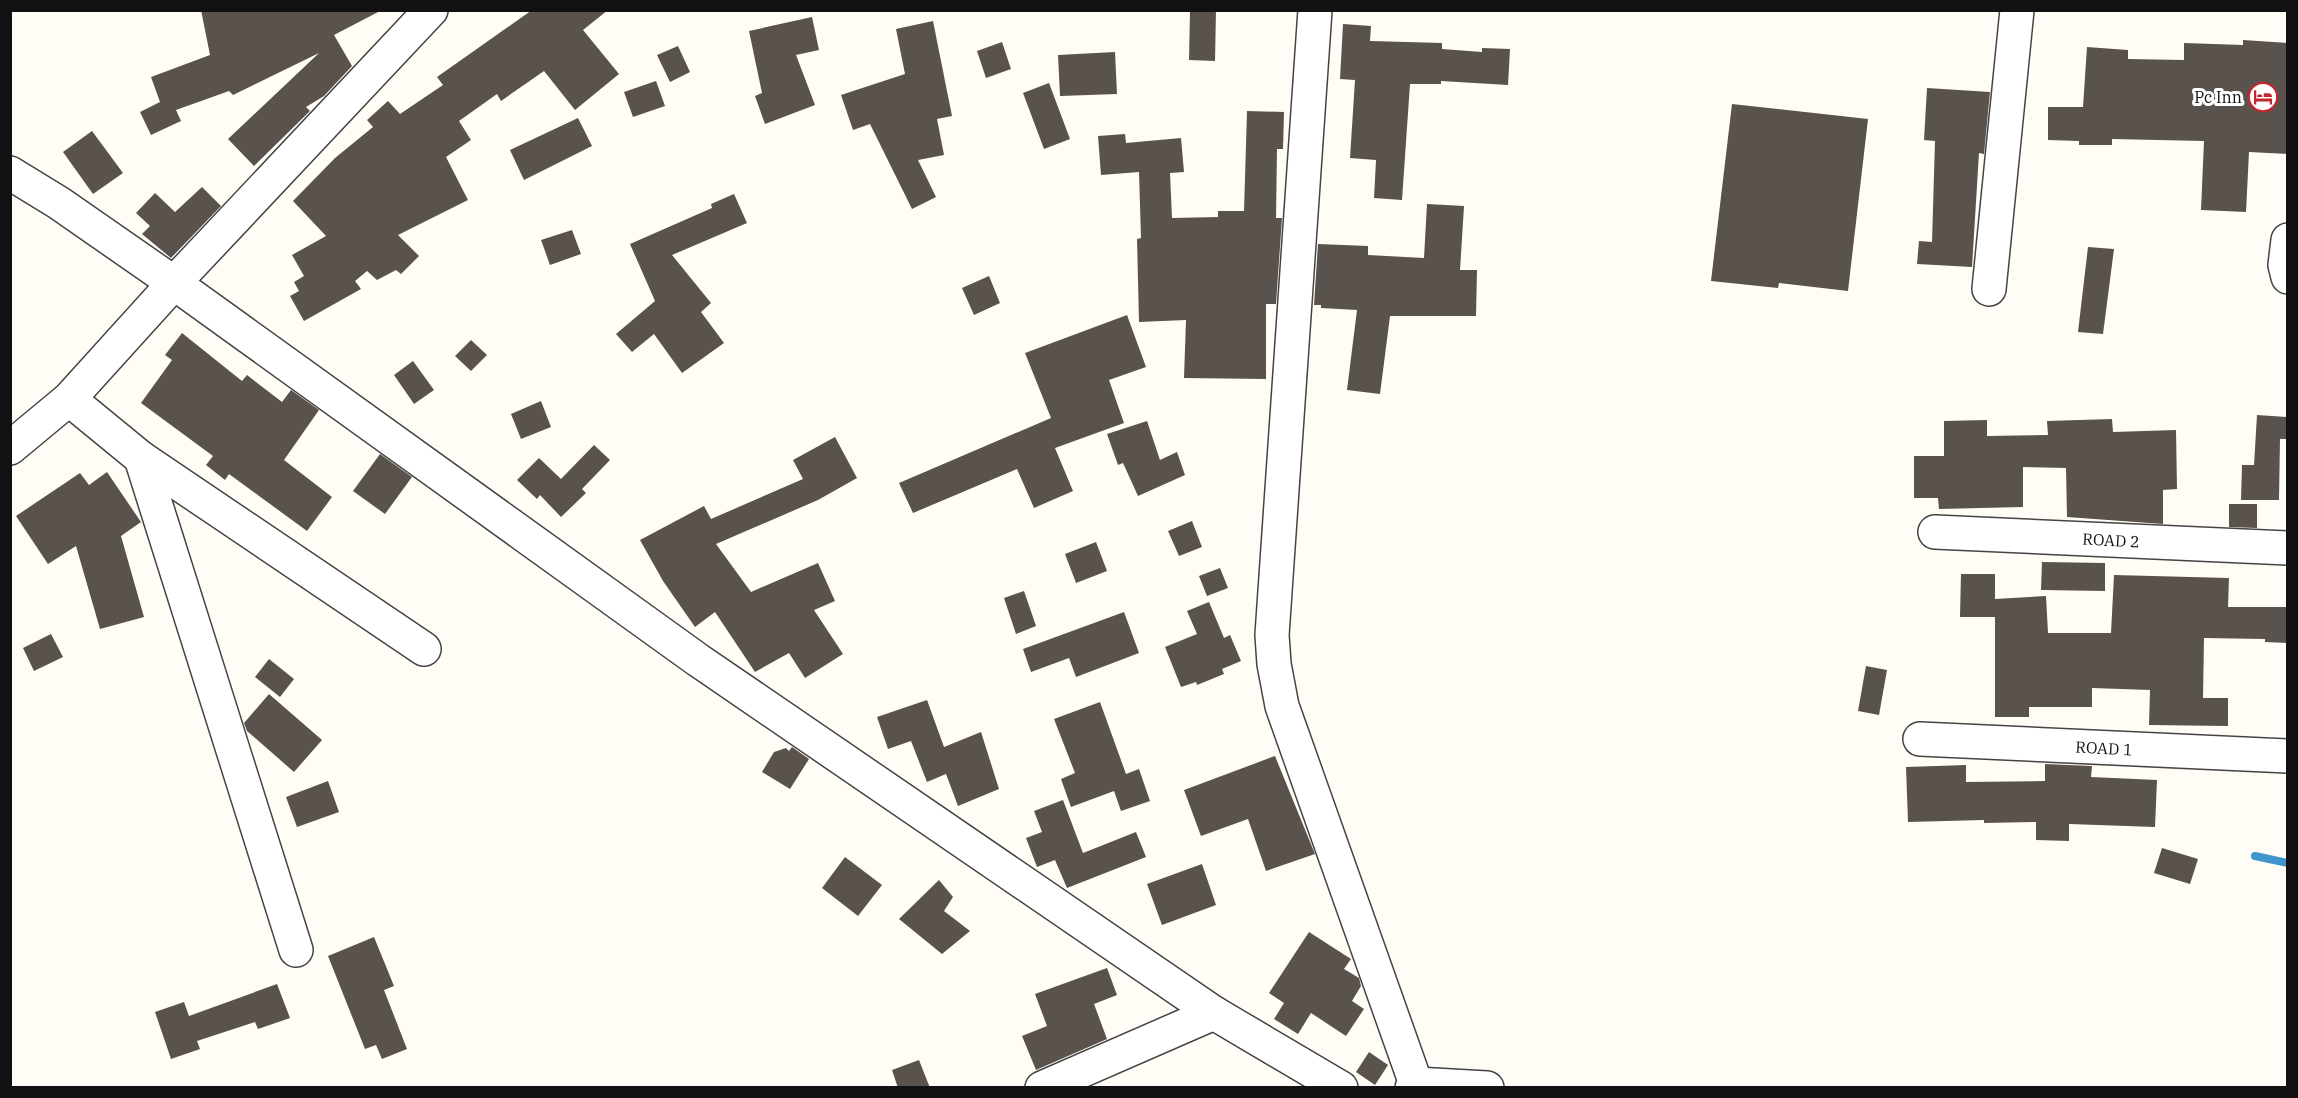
<svg xmlns="http://www.w3.org/2000/svg" width="2298" height="1098" viewBox="0 0 2298 1098" font-family="'IBM Plex Serif',serif">
	<style>
		.lines { fill: none; stroke-linecap: round; stroke-linejoin: round }
		.stream { stroke: #3f96cf; stroke-width: 8 }
		.building { fill: #5a524d }
		.minor-casing { stroke: #444; stroke-width: 36 }
		.minor { stroke: #fff; stroke-width: 33 }
		.labels { text-anchor: middle; dominant-baseline: central; stroke-width: 6; stroke-linejoin: round; paint-order: stroke }
		.poi-label { font-size: 16px; fill: #111; stroke: #fff; text-anchor: end }
		.street-label { font-size: 16px; fill: #111; stroke: #fff }
	</style>
	<rect width="100%" height="100%" fill="#fffdf5"/>
	<g class="lines">
		<!-- stream -->
		<path class="stream" d="M2255 856 2288 863"/>
	</g>
	<!-- building -->
	<g class="building">
		<path d="M201 10H382L334 35 352 66 324 96 306 107 310 111 254 166 228 139 319 53 233 95 229 91 176 110 181 121 151 135 140 112 160 102 151 77 210 55Z"/>
		<path d="M532 10H608L583 30 619 74 575 110 544 71 501 101 497 94 459 121 471 140 446 157 468 200 398 235 419 256 401 274 396 270 377 280 367 271 355 281 361 289 304 321 290 296 299 291 294 282 304 276 292 255 326 236 293 201 335 158 373 127 367 120 388 101 400 114 443 85 437 77Z"/>
		<path d="M1190 10H1216L1215 61 1189 60Z"/>
		<path d="M812 17 819 50 796 55 815 105 765 124 755 96 762 93 749 31Z"/>
		<path d="M933 21 952 116 937 119 944 155 918 160 936 197 912 209 870 124 853 130 841 95 905 74 896 29Z"/>
		<path d="M1343 24 1371 26 1370 41 1442 43V49L1482 52V48L1510 49 1508 85 1441 81V84H1410L1402 200 1374 198 1376 160 1350 158 1355 80 1340 79Z"/>
		<path d="M2243 40 2288 43V154L2249 152 2246 212 2201 210 2204 141 2112 139V145H2079V141L2048 140V107H2083L2087 47 2128 50V59L2184 60V43L2243 45Z"/>
		<path d="M1002 42 1011 69 986 78 977 51Z"/>
		<path d="M678 46 690 72 670 82 657 55Z"/>
		<path d="M1115 52 1117 94 1060 96 1058 55Z"/>
		<path d="M656 81 665 106 633 117 624 92Z"/>
		<path d="M1049 83 1070 139 1044 149 1023 93Z"/>
		<path d="M1927 88 1990 92 1984 154 1979 153 1972 267 1917 264 1919 241 1932 242 1935 141 1924 140Z"/>
		<path d="M1732 104 1868 119 1848 291 1779 283 1778 288 1711 281Z"/>
		<path d="M1247 111 1284 112 1283 149H1277L1276 218H1282L1276 304H1266V379L1184 378 1186 320 1139 322 1137 239 1141 238 1139 172 1101 175 1098 136 1125 134 1126 143 1181 138 1184 172 1170 173 1172 218 1218 217V211H1244Z"/>
		<path d="M578 118 592 146 524 180 510 150Z"/>
		<path d="M92 131 123 173 93 194 63 152Z"/>
		<path d="M202 187 221 206 171 258 142 234 150 226 136 213 155 193 175 212Z"/>
		<path d="M734 194 747 223 672 255 711 303 701 312 724 343 682 373 654 334 632 352 616 334 655 301 630 244 712 208 711 204Z"/>
		<path d="M1427 204 1464 206 1460 270H1477L1476 316H1390L1380 394 1347 390 1357 310 1321 308V305H1314L1318 244 1368 246V255L1424 258Z"/>
		<path d="M572 230 581 254 550 265 541 240Z"/>
		<path d="M2088 247 2114 249 2103 334 2078 332Z"/>
		<path d="M989 276 1000 303 974 315 962 288Z"/>
		<path d="M1127 315 1146 367 1109 380 1124 423 1055 448 1073 491 1034 508 1017 469 913 513 899 483 1051 418 1025 353Z"/>
		<path d="M182 333 242 381 247 375 282 402 291 390 319 410 284 460 332 497 307 531 229 474 225 480 206 465 213 456 141 403 172 360 165 355Z"/>
		<path d="M471 340 487 355 471 371 455 356Z"/>
		<path d="M413 361 434 390 414 404 394 375Z"/>
		<path d="M541 401 551 427 521 439 511 414Z"/>
		<path d="M2257 415 2287 417 2286 439H2280L2279 500H2241L2242 465H2254Z"/>
		<path d="M2112 419 2113 432 2176 430 2177 489 2163 490V524L2067 517 2066 468 2023 467V507L1939 509 1938 498H1914V456H1944V421L1987 420V436L2048 435 2047 421Z"/>
		<path d="M1147 421 1160 460 1177 452 1185 475 1138 496 1123 463 1118 465 1107 434Z"/>
		<path d="M835 437 857 478 818 500 716 544 751 592 818 563 835 601 814 610 843 654 805 678 789 653 755 672 715 612 695 627 663 581 640 540 704 506 711 519 803 479 793 460Z"/>
		<path d="M594 445 610 460 582 489 586 493 561 517 540 495 537 499 517 480 539 458 561 479Z"/>
		<path d="M380 454 412 477 385 514 353 491Z"/>
		<path d="M107 472 141 522 121 536 144 617 100 629 76 546 48 564 16 516 80 473 89 485Z"/>
		<path d="M2229 504H2257V528L2229 527Z"/>
		<path d="M1192 521 1202 547 1179 556 1168 531Z"/>
		<path d="M1096 542 1107 571 1076 583 1065 554Z"/>
		<path d="M2042 562 2105 563V591L2041 590Z"/>
		<path d="M1220 568 1228 588 1207 596 1199 576Z"/>
		<path d="M1961 574H1995V617H1960Z"/>
		<path d="M2114 575 2229 578 2228 607H2288V643L2265 642V639L2204 638 2203 698H2228V726L2149 725 2150 690 2092 688V707H2029V717H1995V599L2046 596 2048 633H2111Z"/>
		<path d="M1024 591 1036 626 1016 634 1004 598Z"/>
		<path d="M1209 602 1224 638 1230 635 1241 661 1222 669 1224 674 1197 685 1196 682 1181 687 1165 647 1197 634 1187 611Z"/>
		<path d="M1124 612 1139 653 1076 677 1069 658 1031 672 1023 649Z"/>
		<path d="M51 634 63 657 34 671 23 648Z"/>
		<path d="M269 659 294 679 280 697 255 677Z"/>
		<path d="M1866 666 1887 670 1879 715 1858 711Z"/>
		<path d="M269 694 322 740 294 772 247 731 244 723Z"/>
		<path d="M927 700 944 747 981 732 999 789 958 806 946 774 927 782 911 741 888 749 877 717Z"/>
		<path d="M1100 702 1126 774 1139 769 1150 801 1121 811 1114 791 1071 807 1061 779 1075 773 1054 719Z"/>
		<path d="M792 747 809 759 790 789 762 772 774 752 786 748 789 751Z"/>
		<path d="M1275 756 1315 854 1266 871 1248 819 1201 836 1184 790Z"/>
		<path d="M2045 764 2092 766 2091 777 2157 780 2155 827 2069 824V841L2036 840V822L1984 823V820L1908 822 1906 767 1966 765V782L2045 781Z"/>
		<path d="M328 781 339 812 297 827 286 797Z"/>
		<path d="M1063 800 1083 853 1136 832 1146 857 1067 888 1055 860 1037 867 1026 838 1042 832 1034 811Z"/>
		<path d="M2162 848 2198 859 2190 884 2154 873Z"/>
		<path d="M845 857 882 885 858 916 822 888Z"/>
		<path d="M1202 864 1216 905 1162 925 1147 884Z"/>
		<path d="M939 880 953 897 944 911 970 931 942 954 899 919Z"/>
		<path d="M1309 932 1351 959 1344 969 1359 978 1361 986 1352 1001 1364 1009 1346 1036 1311 1013 1298 1034 1274 1019 1284 1003 1269 993Z"/>
		<path d="M374 937 394 986 384 990 407 1049 382 1059 376 1045 365 1049 328 956Z"/>
		<path d="M1107 968 1117 995 1094 1004 1107 1039 1036 1070 1022 1036 1047 1026 1035 994Z"/>
		<path d="M277 984 290 1018 258 1029 255 1022 197 1041 200 1049 171 1059 155 1012 184 1002 189 1016Z"/>
		<path d="M1369 1052 1388 1065 1375 1085 1356 1072Z"/>
		<path d="M919 1060 930 1088H898L892 1070Z"/>
	</g>
	<g class="lines">
		<!-- minor casing -->
		<g class="minor-casing">
			<g id="minor">
				<path d="M1315 10 1272 635 1274 664 1282 706 1416 1084"/>
				<path d="M10 173 59 203 174 283 698 660 1214 1013 1341 1088"/>
				<path d="M2288 240 2285 265 2288 277"/>
				<path d="M1989 289 2017 10"/>
				<path d="M69 399 141 458"/>
				<path d="M10 448 69 399 174 283 431 10"/>
				<path d="M1935 532 2288 548"/>
				<path d="M1920 739 2288 756"/>
				<path d="M296 950 141 458 424 649"/>
				<path d="M1042 1088 1214 1013"/>
				<path d="M1412 1088 1416 1084 1487 1088"/>
			</g>
		</g>
		<!-- minor -->
		<use href="#minor" class="minor"/>
	</g>
	<!-- icons -->
	<defs>
		<g id="hotel-ring" transform="scale(1.5)"><circle r="9.5" fill="#fff" stroke="#c4262e" stroke-width="1.5"/><path d="M-6-4.5h1.5V1H6V5H4.5V3h-9V5H-6ZM-4 0a1.8 1.8 0 1 1 3.6 0ZM.5 0V-2.5h3Q6-2.5 6 0Z" fill="#c4262e"/></g>
	</defs>
	<g fill-rule="evenodd">
		<use href="#hotel-ring" x="2263" y="97"/>
	</g>
	<g class="labels">
		<!-- poi labels -->
		<g class="poi-label">
			<text x="2242" y="97">Pc Inn</text>
		</g>
		<!-- street labels -->
		<g class="street-label">
			<text transform="translate(2111 540) rotate(3)">ROAD 2</text>
			<text transform="translate(2104 748) rotate(3)">ROAD 1</text>
		</g>
	</g>
	<!-- border -->
	<rect width="2298" height="1098" fill="none" stroke="#111111" stroke-width="24"/>
</svg>
